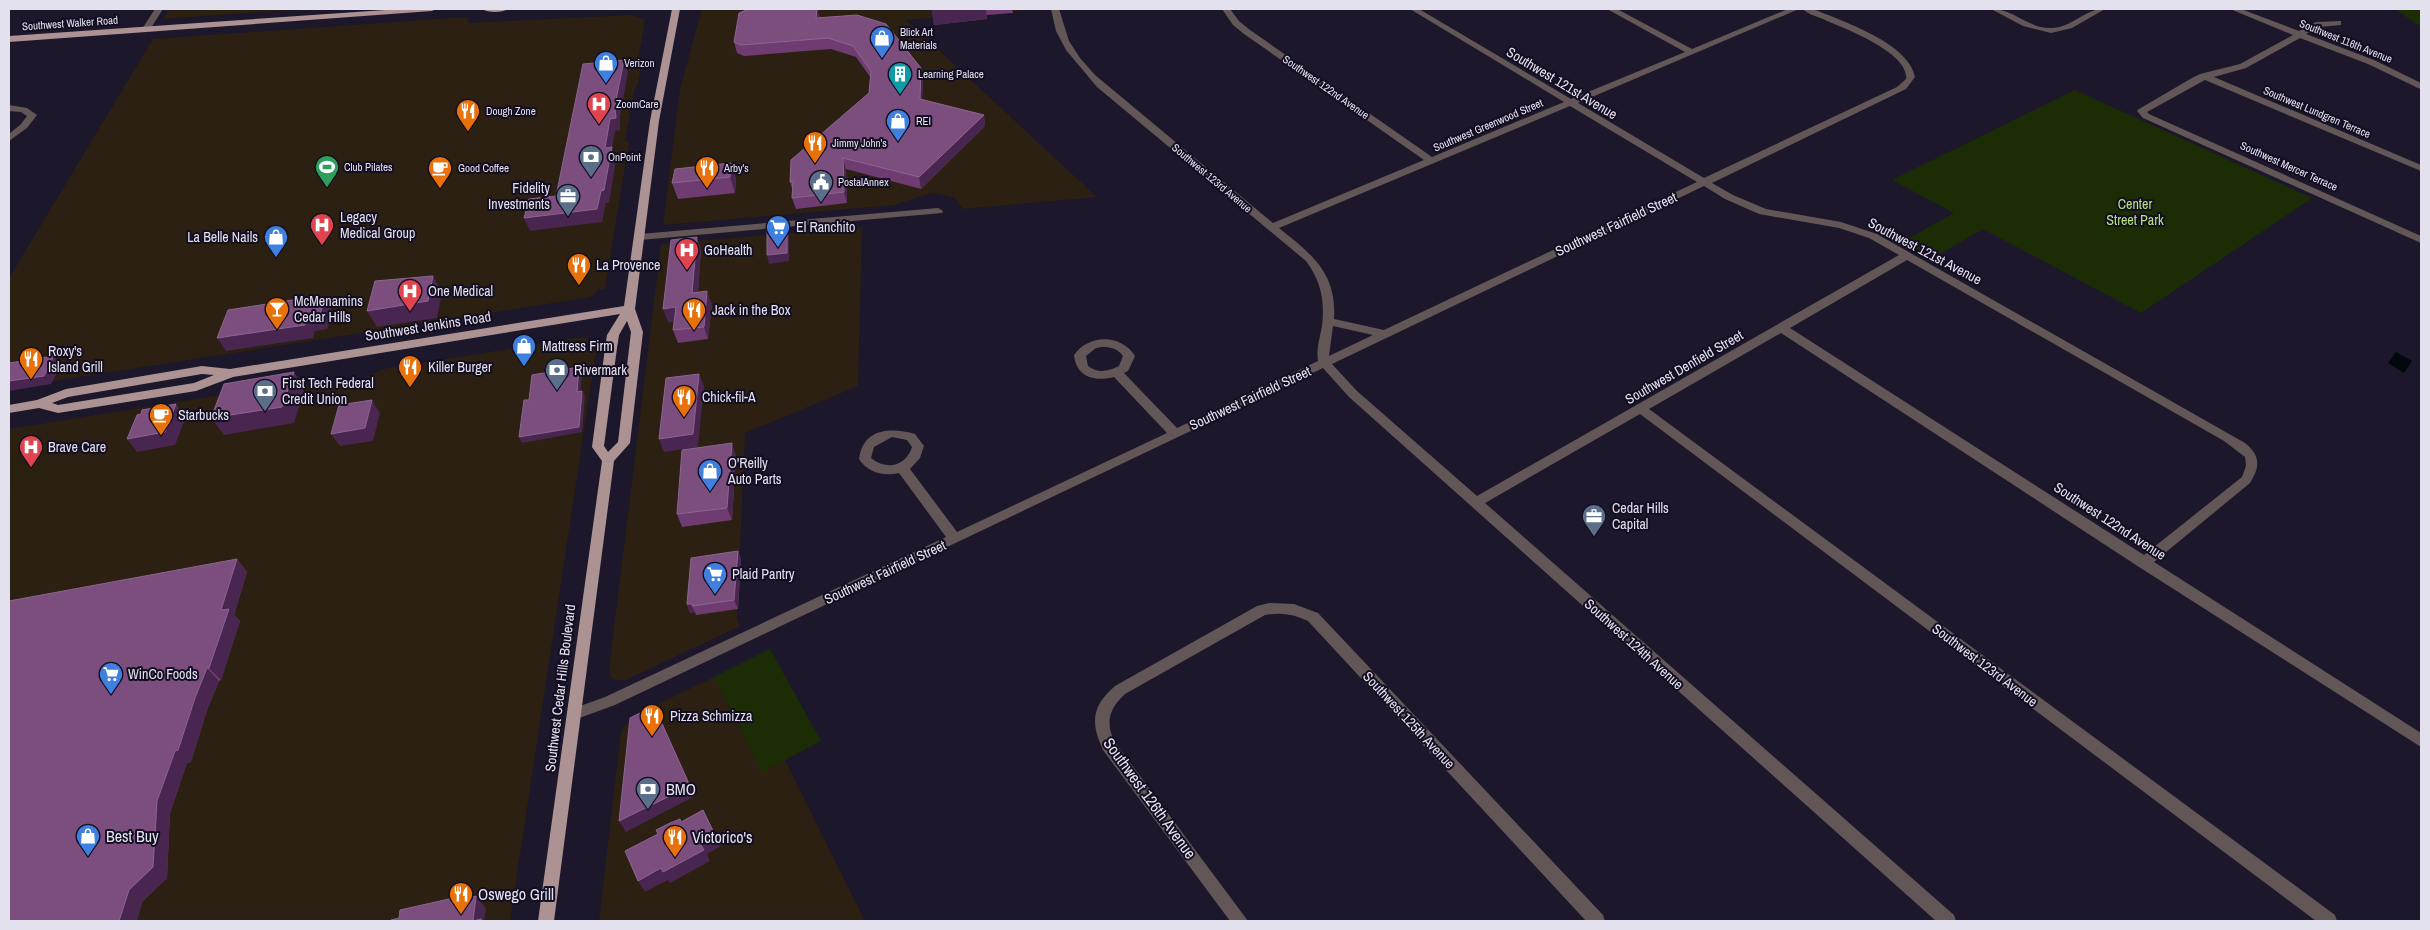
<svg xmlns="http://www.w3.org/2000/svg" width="2430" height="930" viewBox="0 0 2430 930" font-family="'Archivo Narrow',sans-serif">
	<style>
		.commercial { fill: #2b2012 }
		.medical { fill: #2a2011 }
		.green { fill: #1c2d06 }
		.water { fill: #00080b }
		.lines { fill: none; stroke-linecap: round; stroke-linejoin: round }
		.minor { fill: #635657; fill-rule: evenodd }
		.major { fill: #ad9294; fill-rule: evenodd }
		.wall { fill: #6f3c71 }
		.shaded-wall { fill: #48264f }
		.building { fill: #7b4e7e; stroke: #8c6590 }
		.labels { text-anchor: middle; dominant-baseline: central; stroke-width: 4; stroke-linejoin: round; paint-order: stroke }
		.far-street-label { font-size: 11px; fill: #e4e1ef; stroke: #130e21 }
		.far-poi-label { font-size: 11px; fill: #e4e1ef; stroke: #130e21; text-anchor: start }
		.street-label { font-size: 14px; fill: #e4e1ef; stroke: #130e21 }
		.poi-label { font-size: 14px; fill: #e4e1ef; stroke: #130e21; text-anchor: start }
		.park-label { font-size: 14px; fill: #b3e480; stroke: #130e21 }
		.near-poi-label { font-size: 16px; fill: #e4e1ef; stroke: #130e21; text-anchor: start }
		.near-street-label { font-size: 16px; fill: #e4e1ef; stroke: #130e21 }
	</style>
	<rect width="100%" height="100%" fill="#1c172b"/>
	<!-- commercial -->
	<g class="commercial">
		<path d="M170 9H302L163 19Z"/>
		<path d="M702 9H1039L906 20 1097 197 963 209 954 197 932 193 894 205 663 225 680 89Z"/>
		<path d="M632 15 645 20 637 67H641L638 84 634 91 625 141 629 142 605 289H599L591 297 9 388V278L153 39 451 18H469L467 23Z"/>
		<path d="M862 227 858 386 745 433 737 620 740 626 626 680H617L610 677 609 669 661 244Z"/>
		<path d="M583 337 597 344 510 921H9V429L303 382 313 388 361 380 383 369Z"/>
		<path d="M714 677 762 771 785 760 865 921H599L621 731 633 716Z"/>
	</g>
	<!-- medical -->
	<path class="medical" d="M63 446 54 468 44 484 9 490V455Z"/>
	<!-- green -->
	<g class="green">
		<path d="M2395 9H2421V27Z"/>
		<path d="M2075 90 2312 198 2141 313 1983 229 1933 258 1904 241 1954 213 1892 180Z"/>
		<path d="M770 649 821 741 762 772 714 677Z"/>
	</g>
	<!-- water -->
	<path class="water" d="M2396 352 2412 361 2404 373 2388 363Z"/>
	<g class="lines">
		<!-- minor -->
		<g class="minor">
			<path d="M155 9H163L149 31H143L142 29Z"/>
			<path d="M1051 9H1059L1069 41 1080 58 1095 75 1273 223 1424 160 1244 34 1233 25 1222 9H1230L1239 21 1250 30 1432 157 1564 102 1410 9H1419L1571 99 1685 52 1607 9H1617L1692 49 1788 9H1799L1578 103 1704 178 1897 87 1906 79C1910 54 1847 29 1827 21 1820 17 1808 15 1803 9H1813C1842 21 1909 43 1915 77L1906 89 1712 183 1733 195 1766 209 1841 222 1877 234 2245 443C2261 456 2260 467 2250 483L2154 562 2421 733V747L2139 567 1781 333 1649 409 2335 915 2337 921H2316L1640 414 1485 503 1954 915 1956 921H1936L1349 397 1323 368 615 705 574 720 569 718 567 714 569 710 605 697 946 537 899 473C884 477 867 472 859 459 863 428 891 427 915 434L924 446 920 458 910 469 957 532 1167 433 1114 377C1095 382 1076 377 1074 355 1089 334 1121 334 1135 356L1128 371 1124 373 1177 428 1318 361C1316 348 1320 338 1322 326 1325 301 1321 281 1306 261L1097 87 1066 50 1056 31ZM1570 106 1697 182 1384 330 1334 319C1337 272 1311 254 1279 228ZM1704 186 1725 199 1759 214 1839 228 1869 238 1899 255 1477 496 1357 391 1332 364ZM1907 260 2224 441 2245 457 2246 466 2242 477 2144 555 1790 328ZM1333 326 1373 335 1329 356ZM1101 347C1111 347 1117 348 1123 356L1119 366C1109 371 1098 374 1088 366L1086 356 1096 348ZM892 437 907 440 912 447C906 466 887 471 871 458L874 447Z"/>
			<path d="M1991 9C2012 8 2028 28 2050 28 2071 29 2085 8 2105 9L2072 28 2051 33 2023 26Z"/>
			<path d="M2230 9H2241L2299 31 2316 22 2341 21V25L2318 27 2306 34 2374 60 2421 83V89L2418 88 2368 64 2300 38 2246 68 2214 77 2421 165V171L2205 80 2147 112 2149 114 2421 236V243L2143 118 2137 111 2139 109 2192 78 2200 74 2240 64 2293 35Z"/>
			<path d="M9 105 27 108 37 115 27 128 9 141V134L21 124 27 116 21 112 9 111Z"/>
			<path d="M938 208 943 211 942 213 640 240 635 237 640 234Z"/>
			<path d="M1269 603 1294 604 1318 613 1603 915 1605 921H1586L1308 621C1294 614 1280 612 1265 615L1125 694C1110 708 1105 721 1114 741L1248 921H1230L1103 750C1090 722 1092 706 1115 686L1257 606Z"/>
		</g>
		<!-- major -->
		<g class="major">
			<path d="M400 9H436L432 11 9 42V36Z"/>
			<path d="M482 9H508C502 13 488 13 482 9Z"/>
			<path d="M672 9H680L659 121 635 309 643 332 630 443 614 461 554 921H538L602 461 592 447 605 348 607 335 620 314 233 377 196 391 58 413 39 408 9 413V405L37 400 66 389 202 366 230 369 624 306 650 121ZM627 321 631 332 618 442 608 452 604 446 617 348 619 335ZM202 374 214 375 194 383 58 405 52 403 68 397Z"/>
		</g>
	</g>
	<!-- wall -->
	<g class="wall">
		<path d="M817 9 820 18 923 79 922 100 984 115 985 126 921 189 846 169 847 203 796 209 792 198 793 192 790 182 869 93 871 78 856 57 831 49 744 56 737 53 734 42Z"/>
		<path d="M932 9H1012L1013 13 987 15V19L934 25Z"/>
		<path d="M731 163 736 179 735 193 678 199 672 183Z"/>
		<path d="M701 250 698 292 712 304 708 339 678 343 673 330 674 321 668 322Z"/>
		<path d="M736 456 732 520 682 527 677 514Z"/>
		<path d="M738 551 741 560 738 609 696 615 695 612 690 613 687 604Z"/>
		<path d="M237 559 247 572 234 615 240 621 221 680 219 681 207 710 191 762 187 763 170 813 167 878 143 901Z"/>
	</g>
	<!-- shaded-wall -->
	<g class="shaded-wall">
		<path d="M817 9 820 19 816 18Z"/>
		<path d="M940 9H986L987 19 934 25 932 10Z"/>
		<path d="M624 60 628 72 620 117V130L615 131 612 149 616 160 611 191 609 203H606L602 222 530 231 524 218 597 209 605 148 610 119 615 105Z"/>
		<path d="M921 68 923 79 922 110 920 99Z"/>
		<path d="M984 115 985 126 921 189 919 177Z"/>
		<path d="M843 158 846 169 847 203 844 192Z"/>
		<path d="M731 163 736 179 735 193 730 177Z"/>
		<path d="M787 225 789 234V261L769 264 767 255Z"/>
		<path d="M697 237 701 250 697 306 692 293Z"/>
		<path d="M433 276 442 292 437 318 377 327 367 311Z"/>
		<path d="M707 291 712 304 708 339 704 327Z"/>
		<path d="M319 296 324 304 325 299 333 312 327 329 315 331 313 338 226 351 217 338 307 319 318 300Z"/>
		<path d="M676 307 681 320 668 322 663 309Z"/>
		<path d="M54 356 61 365 51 384 9 391V381Z"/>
		<path d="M579 367 582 373 580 397 577 392Z"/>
		<path d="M294 372 305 388 294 423 224 435 211 418Z"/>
		<path d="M699 374 704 386 698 447 664 452 659 439Z"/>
		<path d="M582 391 585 396 582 432 522 443 519 437Z"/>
		<path d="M372 400 380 413 373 441 340 446 331 434Z"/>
		<path d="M176 404 186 417 175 445 137 452 127 439Z"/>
		<path d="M732 443 736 456 732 520 727 508Z"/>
		<path d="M738 551 741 560 738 609 734 600Z"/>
		<path d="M237 559 247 572 234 615 240 621 221 680 209 668 221 610Z"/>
		<path d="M687 604H692V606L695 612 690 613Z"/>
		<path d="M207 668 219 681 207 710 191 762 187 763 170 813 167 878 143 901 137 921H119L157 801 175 751Z"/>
		<path d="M654 706 660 717 695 796 626 832 619 821Z"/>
		<path d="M703 810 721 846 707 854 710 861 670 883 668 880 645 892 638 881 700 843Z"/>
		<path d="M471 894 475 899 476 896 486 908 484 921H473L470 898Z"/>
	</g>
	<!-- building -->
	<g class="building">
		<path d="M749 9H817L816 18 857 15 886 24 921 68 920 99 984 115 919 177 843 158 844 192 792 198 793 181 790 182 791 160 869 93 871 71 853 46 828 38 741 45 734 42 739 13Z"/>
		<path d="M624 60 615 105 616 118 610 119 605 148 612 147 606 179 604 190 601 191 597 209 524 218 529 199 556 196 583 64Z"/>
		<path d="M731 163 730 177 672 183 675 169Z"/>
		<path d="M787 225V253L767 255V228Z"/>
		<path d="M697 237 692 293 707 291 704 327 673 330 676 307 663 309 671 240Z"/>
		<path d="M433 276 428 301 367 311 375 281Z"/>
		<path d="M319 296 318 300 325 299 319 317 307 319 305 325 217 338 228 310Z"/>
		<path d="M54 356 44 376 9 381V363Z"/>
		<path d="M579 367 577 392 582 391 579 427 519 437 524 400H529L532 375Z"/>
		<path d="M294 372 282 407 211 418 224 384Z"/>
		<path d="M699 374 693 434 659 439 666 378Z"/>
		<path d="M372 400 365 428 331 434 339 405Z"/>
		<path d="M176 404 165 432 127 439 137 415 141 414 142 410Z"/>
		<path d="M732 443 727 508 677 514 682 450Z"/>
		<path d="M738 551 734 600 692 606V604H687L691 558Z"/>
		<path d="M237 559 221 610 229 609 209 668H207L195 698 178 750 175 751 157 801 153 867 129 890 119 921H9V601Z"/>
		<path d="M654 706 690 786 619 821 630 718Z"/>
		<path d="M703 810 715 835 700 843 704 850 663 872 661 868 638 881 625 851 658 834 656 830 670 823 680 819 681 822Z"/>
		<path d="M471 894 470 898 476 896 473 921 481 919V921H391V920L399 918 400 910Z"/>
	</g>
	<!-- icons -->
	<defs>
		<g id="shop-pin" transform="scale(1.25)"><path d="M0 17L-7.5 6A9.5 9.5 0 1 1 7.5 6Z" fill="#3f7fe0" stroke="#130e21"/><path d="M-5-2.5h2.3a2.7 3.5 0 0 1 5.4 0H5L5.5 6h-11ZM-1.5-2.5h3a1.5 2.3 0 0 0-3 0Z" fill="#fff"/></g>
		<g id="building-pin" transform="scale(1.25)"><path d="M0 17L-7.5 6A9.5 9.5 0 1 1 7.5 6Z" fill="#0f9aa8" stroke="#130e21"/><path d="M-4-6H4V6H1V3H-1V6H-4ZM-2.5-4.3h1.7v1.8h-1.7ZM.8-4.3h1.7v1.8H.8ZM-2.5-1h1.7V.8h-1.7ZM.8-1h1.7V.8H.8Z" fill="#fff"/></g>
		<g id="hospital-pin" transform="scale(1.25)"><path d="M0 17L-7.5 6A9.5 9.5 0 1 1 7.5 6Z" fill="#e0444e" stroke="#130e21"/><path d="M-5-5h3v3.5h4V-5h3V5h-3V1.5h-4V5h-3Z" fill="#fff"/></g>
		<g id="restaurant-pin" transform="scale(1.25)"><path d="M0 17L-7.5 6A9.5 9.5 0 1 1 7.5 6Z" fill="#e8710a" stroke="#130e21"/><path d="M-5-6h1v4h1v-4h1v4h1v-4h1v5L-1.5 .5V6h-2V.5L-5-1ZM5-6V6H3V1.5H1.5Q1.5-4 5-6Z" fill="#fff"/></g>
		<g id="bank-pin" transform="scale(1.25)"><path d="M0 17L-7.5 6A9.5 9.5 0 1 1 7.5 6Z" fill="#5c6f8a" stroke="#130e21"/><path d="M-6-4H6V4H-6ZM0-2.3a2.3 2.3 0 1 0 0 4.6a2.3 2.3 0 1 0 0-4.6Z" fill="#fff"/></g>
		<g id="stadium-pin" transform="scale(1.25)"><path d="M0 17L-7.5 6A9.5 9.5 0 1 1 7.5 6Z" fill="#2e9e5b" stroke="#130e21"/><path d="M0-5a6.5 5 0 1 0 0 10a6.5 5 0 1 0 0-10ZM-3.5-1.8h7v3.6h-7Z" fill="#fff"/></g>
		<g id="cafe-pin" transform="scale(1.25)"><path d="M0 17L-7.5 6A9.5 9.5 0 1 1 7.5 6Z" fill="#e8710a" stroke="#130e21"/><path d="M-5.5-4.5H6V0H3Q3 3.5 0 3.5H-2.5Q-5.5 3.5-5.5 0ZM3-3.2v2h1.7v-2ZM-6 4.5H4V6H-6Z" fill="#fff"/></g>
		<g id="civic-pin" transform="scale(1.25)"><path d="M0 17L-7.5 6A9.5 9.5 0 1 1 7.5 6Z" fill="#5c6f8a" stroke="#130e21"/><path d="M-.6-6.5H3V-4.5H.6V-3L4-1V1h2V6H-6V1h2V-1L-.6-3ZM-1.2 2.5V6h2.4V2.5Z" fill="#fff"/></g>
		<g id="office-pin" transform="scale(1.25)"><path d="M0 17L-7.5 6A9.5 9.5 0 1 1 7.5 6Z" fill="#5c6f8a" stroke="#130e21"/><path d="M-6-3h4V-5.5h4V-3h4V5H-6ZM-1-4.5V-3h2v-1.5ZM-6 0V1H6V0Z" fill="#fff"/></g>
		<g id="supermarket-pin" transform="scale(1.25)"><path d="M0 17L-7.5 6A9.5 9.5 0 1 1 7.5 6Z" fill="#3f7fe0" stroke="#130e21"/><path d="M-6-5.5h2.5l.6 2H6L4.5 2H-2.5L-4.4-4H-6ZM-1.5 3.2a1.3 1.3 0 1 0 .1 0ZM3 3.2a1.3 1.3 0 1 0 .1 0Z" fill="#fff"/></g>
		<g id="bar-pin" transform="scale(1.25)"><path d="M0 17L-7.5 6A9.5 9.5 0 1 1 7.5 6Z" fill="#e8710a" stroke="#130e21"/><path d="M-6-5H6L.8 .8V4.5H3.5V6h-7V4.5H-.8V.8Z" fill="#fff"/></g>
	</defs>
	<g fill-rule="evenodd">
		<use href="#shop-pin" x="882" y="38"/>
		<use href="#shop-pin" x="606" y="63"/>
		<use href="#building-pin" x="900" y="74"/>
		<use href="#hospital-pin" x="599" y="104"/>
		<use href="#restaurant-pin" x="468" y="111"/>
		<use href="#shop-pin" x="898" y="121"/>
		<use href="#restaurant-pin" x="815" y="143"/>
		<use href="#bank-pin" x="591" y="157"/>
		<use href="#stadium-pin" x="327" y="167"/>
		<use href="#cafe-pin" x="440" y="168"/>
		<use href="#restaurant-pin" x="707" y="168"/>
		<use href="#civic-pin" x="821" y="182"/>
		<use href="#office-pin" x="568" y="196"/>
		<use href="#hospital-pin" x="322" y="225"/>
		<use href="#supermarket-pin" x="778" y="227"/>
		<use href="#shop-pin" x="276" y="237"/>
		<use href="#hospital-pin" x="687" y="250"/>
		<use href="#restaurant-pin" x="579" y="265"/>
		<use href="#hospital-pin" x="410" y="291"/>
		<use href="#bar-pin" x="277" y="309"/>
		<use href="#restaurant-pin" x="694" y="310"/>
		<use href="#shop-pin" x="524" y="346"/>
		<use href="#restaurant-pin" x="31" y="359"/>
		<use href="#restaurant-pin" x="410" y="367"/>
		<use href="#bank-pin" x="557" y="370"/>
		<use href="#bank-pin" x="265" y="391"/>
		<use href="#restaurant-pin" x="684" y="397"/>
		<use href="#cafe-pin" x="161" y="415"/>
		<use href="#hospital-pin" x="31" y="447"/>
		<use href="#shop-pin" x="710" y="471"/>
		<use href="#office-pin" x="1594" y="516"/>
		<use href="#supermarket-pin" x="715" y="574"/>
		<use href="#supermarket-pin" x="111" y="674"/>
		<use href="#restaurant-pin" x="652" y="716"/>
		<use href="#bank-pin" x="648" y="789"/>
		<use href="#shop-pin" x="88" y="836"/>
		<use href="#restaurant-pin" x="675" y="837"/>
		<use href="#restaurant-pin" x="461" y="894"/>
	</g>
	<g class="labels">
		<!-- far-street labels -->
		<g class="far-street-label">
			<text transform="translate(70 23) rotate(-4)">Southwest Walker Road</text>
			<text transform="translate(2346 41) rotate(22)">Southwest 116th Avenue</text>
			<text transform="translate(1326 87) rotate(35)">Southwest 122nd Avenue</text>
			<text transform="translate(2317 112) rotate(23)">Southwest Lundgren Terrace</text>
			<text transform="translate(1488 125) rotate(-23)">Southwest Greenwood Street</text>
			<text transform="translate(2289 166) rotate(24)">Southwest Mercer Terrace</text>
			<text transform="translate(1212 178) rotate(40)">Southwest 123rd Avenue</text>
		</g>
		<!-- far-poi labels -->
		<g class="far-poi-label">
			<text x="900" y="32">Blick Art<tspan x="900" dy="13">Materials</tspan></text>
			<text x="624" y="63">Verizon</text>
			<text x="918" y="74">Learning Palace</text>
			<text x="616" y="104">ZoomCare</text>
			<text x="486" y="111">Dough Zone</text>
			<text x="916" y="121">REI</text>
			<text x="832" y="143">Jimmy John's</text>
			<text x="608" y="157">OnPoint</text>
			<text x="344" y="167">Club Pilates</text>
			<text x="458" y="168">Good Coffee</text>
			<text x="724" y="168">Arby's</text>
			<text x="838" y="182">PostalAnnex</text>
		</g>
		<!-- street labels -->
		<g class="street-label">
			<text transform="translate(1562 83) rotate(31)">Southwest 121st Avenue</text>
			<text transform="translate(1616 224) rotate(-25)">Southwest Fairfield Street</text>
			<text transform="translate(1925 251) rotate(28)">Southwest 121st Avenue</text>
			<text transform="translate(428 326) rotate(-9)">Southwest Jenkins Road</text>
			<text transform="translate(1684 367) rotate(-30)">Southwest Denfield Street</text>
			<text transform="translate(1250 398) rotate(-25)">Southwest Fairfield Street</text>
			<text transform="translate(2110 521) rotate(33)">Southwest 122nd Avenue</text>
			<text transform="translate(885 572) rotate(-25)">Southwest Fairfield Street</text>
			<text transform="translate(1634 644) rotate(42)">Southwest 124th Avenue</text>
			<text transform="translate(1985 665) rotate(37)">Southwest 123rd Avenue</text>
			<text transform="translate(560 688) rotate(-83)">Southwest Cedar Hills Boulevard</text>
			<text transform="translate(1409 720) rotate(47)">Southwest 125th Avenue</text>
		</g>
		<!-- poi labels -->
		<g class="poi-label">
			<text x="550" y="188" text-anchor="end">Fidelity<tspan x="550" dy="16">Investments</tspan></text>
			<text x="340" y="217">Legacy<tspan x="340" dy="16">Medical Group</tspan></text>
			<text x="796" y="227">El Ranchito</text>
			<text x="258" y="237" text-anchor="end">La Belle Nails</text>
			<text x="704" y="250">GoHealth</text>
			<text x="596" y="265">La Provence</text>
			<text x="428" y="291">One Medical</text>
			<text x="294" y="301">McMenamins<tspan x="294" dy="16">Cedar Hills</tspan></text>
			<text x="712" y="310">Jack in the Box</text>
			<text x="542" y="346">Mattress Firm</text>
			<text x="48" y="351">Roxy's<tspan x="48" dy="16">Island Grill</tspan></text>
			<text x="428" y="367">Killer Burger</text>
			<text x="574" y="370">Rivermark</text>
			<text x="282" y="383">First Tech Federal<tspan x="282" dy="16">Credit Union</tspan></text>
			<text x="702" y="397">Chick-fil-A</text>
			<text x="178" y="415">Starbucks</text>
			<text x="48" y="447">Brave Care</text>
			<text x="728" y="463">O'Reilly<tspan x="728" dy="16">Auto Parts</tspan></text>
			<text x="1612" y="508">Cedar Hills<tspan x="1612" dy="16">Capital</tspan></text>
			<text x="732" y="574">Plaid Pantry</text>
			<text x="128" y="674">WinCo Foods</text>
			<text x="670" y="716">Pizza Schmizza</text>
		</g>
		<!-- park labels -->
		<g class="park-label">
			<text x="2135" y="204">Center<tspan x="2135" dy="16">Street Park</tspan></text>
		</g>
		<!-- near-poi labels -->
		<g class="near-poi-label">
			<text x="666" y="789">BMO</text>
			<text x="106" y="836">Best Buy</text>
			<text x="692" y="837">Victorico's</text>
			<text x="478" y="894">Oswego Grill</text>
		</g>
		<!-- near-street labels -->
		<g class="near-street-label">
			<text transform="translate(1150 798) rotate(54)">Southwest 126th Avenue</text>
		</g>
	</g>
	<!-- border -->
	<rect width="2430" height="930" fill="none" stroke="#e4e1ef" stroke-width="20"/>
</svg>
